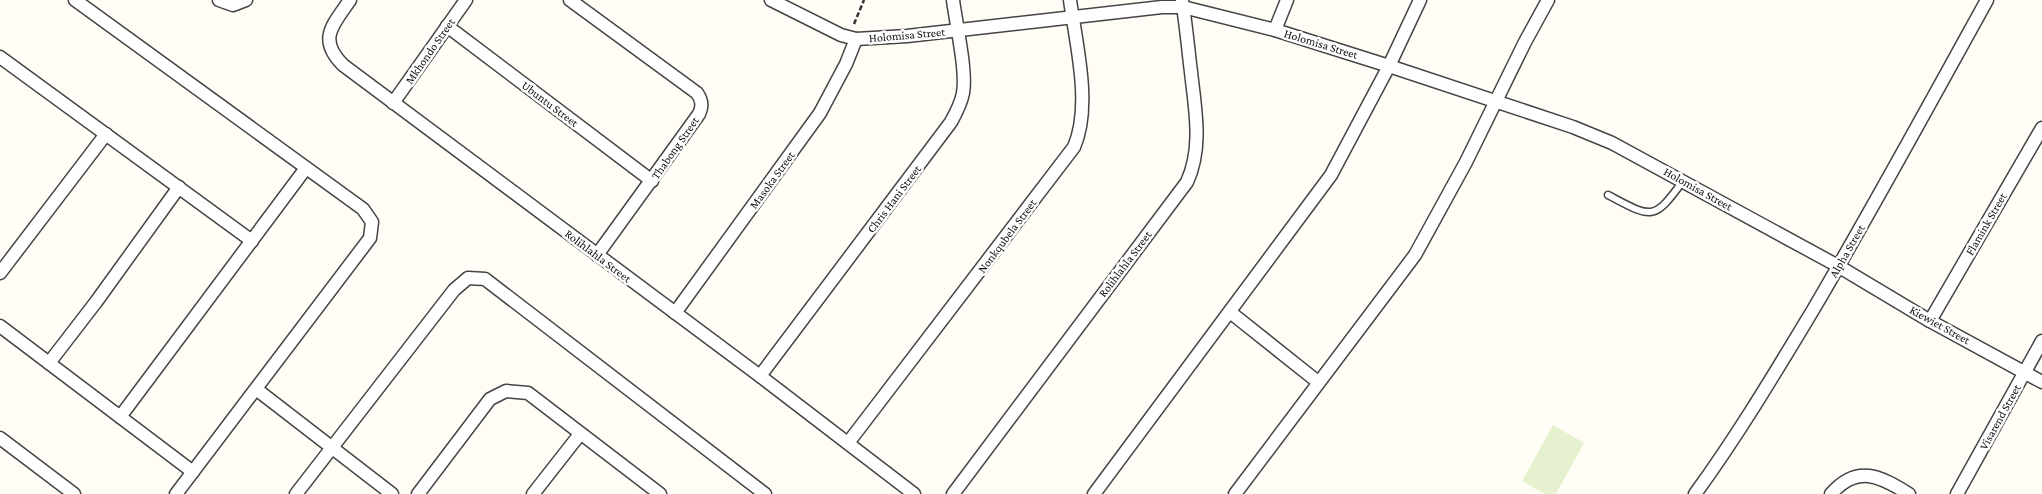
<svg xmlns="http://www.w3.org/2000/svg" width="2042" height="494" viewBox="0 0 2042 494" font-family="'Crimson Pro',serif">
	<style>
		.pitch { fill: #e6f2cf }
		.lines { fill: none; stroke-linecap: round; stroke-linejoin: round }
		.service-casing { stroke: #444; stroke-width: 9 }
		.minor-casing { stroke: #444; stroke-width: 15 }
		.path { stroke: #333; stroke-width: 2.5; stroke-dasharray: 5 2.5; stroke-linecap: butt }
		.service { stroke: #fff; stroke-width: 6 }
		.minor { stroke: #fff; stroke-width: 12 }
		.labels { text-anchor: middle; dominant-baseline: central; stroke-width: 5; stroke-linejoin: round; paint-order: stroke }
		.street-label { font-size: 12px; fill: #111; stroke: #fff }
	</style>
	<rect width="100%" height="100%" fill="#fffdf5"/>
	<!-- pitch -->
	<path class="pitch" d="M1553 425 1584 443 1556 494H1545L1522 481Z"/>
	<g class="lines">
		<!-- service casing -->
		<g class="service-casing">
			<path id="service" d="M1608 195C1652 218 1653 222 1683 181"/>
		</g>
		<!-- minor casing -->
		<g class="minor-casing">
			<g id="minor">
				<path d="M75 0 363 209 372 222 370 238 176 494"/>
				<path d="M219 0 233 5 246 0"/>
				<path d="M350 0C333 25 317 39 343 65L760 376 914 494"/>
				<path d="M570 0 697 93C702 100 703 106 699 114L597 255"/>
				<path d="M771 0 841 35 856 39 907 36 1162 7H1183L1275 30 1389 66 1573 127 1612 143 1838 266 1930 321 2042 382"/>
				<path d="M447 26 652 181"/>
				<path d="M1275 30 1287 0"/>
				<path d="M0 57 252 241"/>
				<path d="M393 103 466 0"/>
				<path d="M0 273 106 134"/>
				<path d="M1230 312 1318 382"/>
				<path d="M675 313 820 113 846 64 856 39"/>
				<path d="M1930 321 2042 128"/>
				<path d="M0 326 193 472"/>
				<path d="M49 363 96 302 179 187"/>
				<path d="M760 376 951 122C956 113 961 104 963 93 967 71 956 24 953 0"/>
				<path d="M256 389 392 494"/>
				<path d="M120 417 306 168"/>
				<path d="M0 438 74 494"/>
				<path d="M848 443 1074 147C1092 106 1076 44 1070 0"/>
				<path d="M296 494 454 290 468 278 485 279 765 494"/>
				<path d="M418 494 490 399 506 391 528 393 660 494"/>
				<path d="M533 494 580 434"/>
				<path d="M953 494 1187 182C1203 147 1195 109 1191 72 1188 48 1186 24 1182 0"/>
				<path d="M1094 494 1331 175 1389 66 1420 0"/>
				<path d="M1235 494 1415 255 1466 162 1525 42 1548 0"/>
				<path d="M1695 494C1738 435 1775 373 1813 310 1873 208 1930 103 1987 0"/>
				<path d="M1831 494C1857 464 1880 476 1909 494"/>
				<path d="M1957 494 2042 341"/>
			</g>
		</g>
		<!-- path -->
		<path class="path" d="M854 24 864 0"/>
		<!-- service -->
		<use href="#service" class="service"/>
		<!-- minor -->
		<use href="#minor" class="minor"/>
	</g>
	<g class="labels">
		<!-- street labels -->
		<g class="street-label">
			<text transform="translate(907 35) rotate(-5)">Holomisa Street</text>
			<text transform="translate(1321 44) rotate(17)">Holomisa Street</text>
			<text transform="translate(430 51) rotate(-55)">Mkhondo Street</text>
			<text transform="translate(550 104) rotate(37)">Ubuntu Street</text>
			<text transform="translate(675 148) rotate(-55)">Thabong Street</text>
			<text transform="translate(772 180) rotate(-54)">Masoka Street</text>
			<text transform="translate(1698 189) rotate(29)">Holomisa Street</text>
			<text transform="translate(894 199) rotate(-53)">Chris Hani Street</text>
			<text transform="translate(1986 224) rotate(-60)">Flamink Street</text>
			<text transform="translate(1007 236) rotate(-53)">Nonkqubela Street</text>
			<text transform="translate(1847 251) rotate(-60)">Alpha Street</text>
			<text transform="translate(598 256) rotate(37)">Rolihlahla Street</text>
			<text transform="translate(1125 264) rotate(-53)">Rolihlahla Street</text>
			<text transform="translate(1940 325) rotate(29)">Kiewiet Street</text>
			<text transform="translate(2000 417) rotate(-61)">Visarend Street</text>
		</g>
	</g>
</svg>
